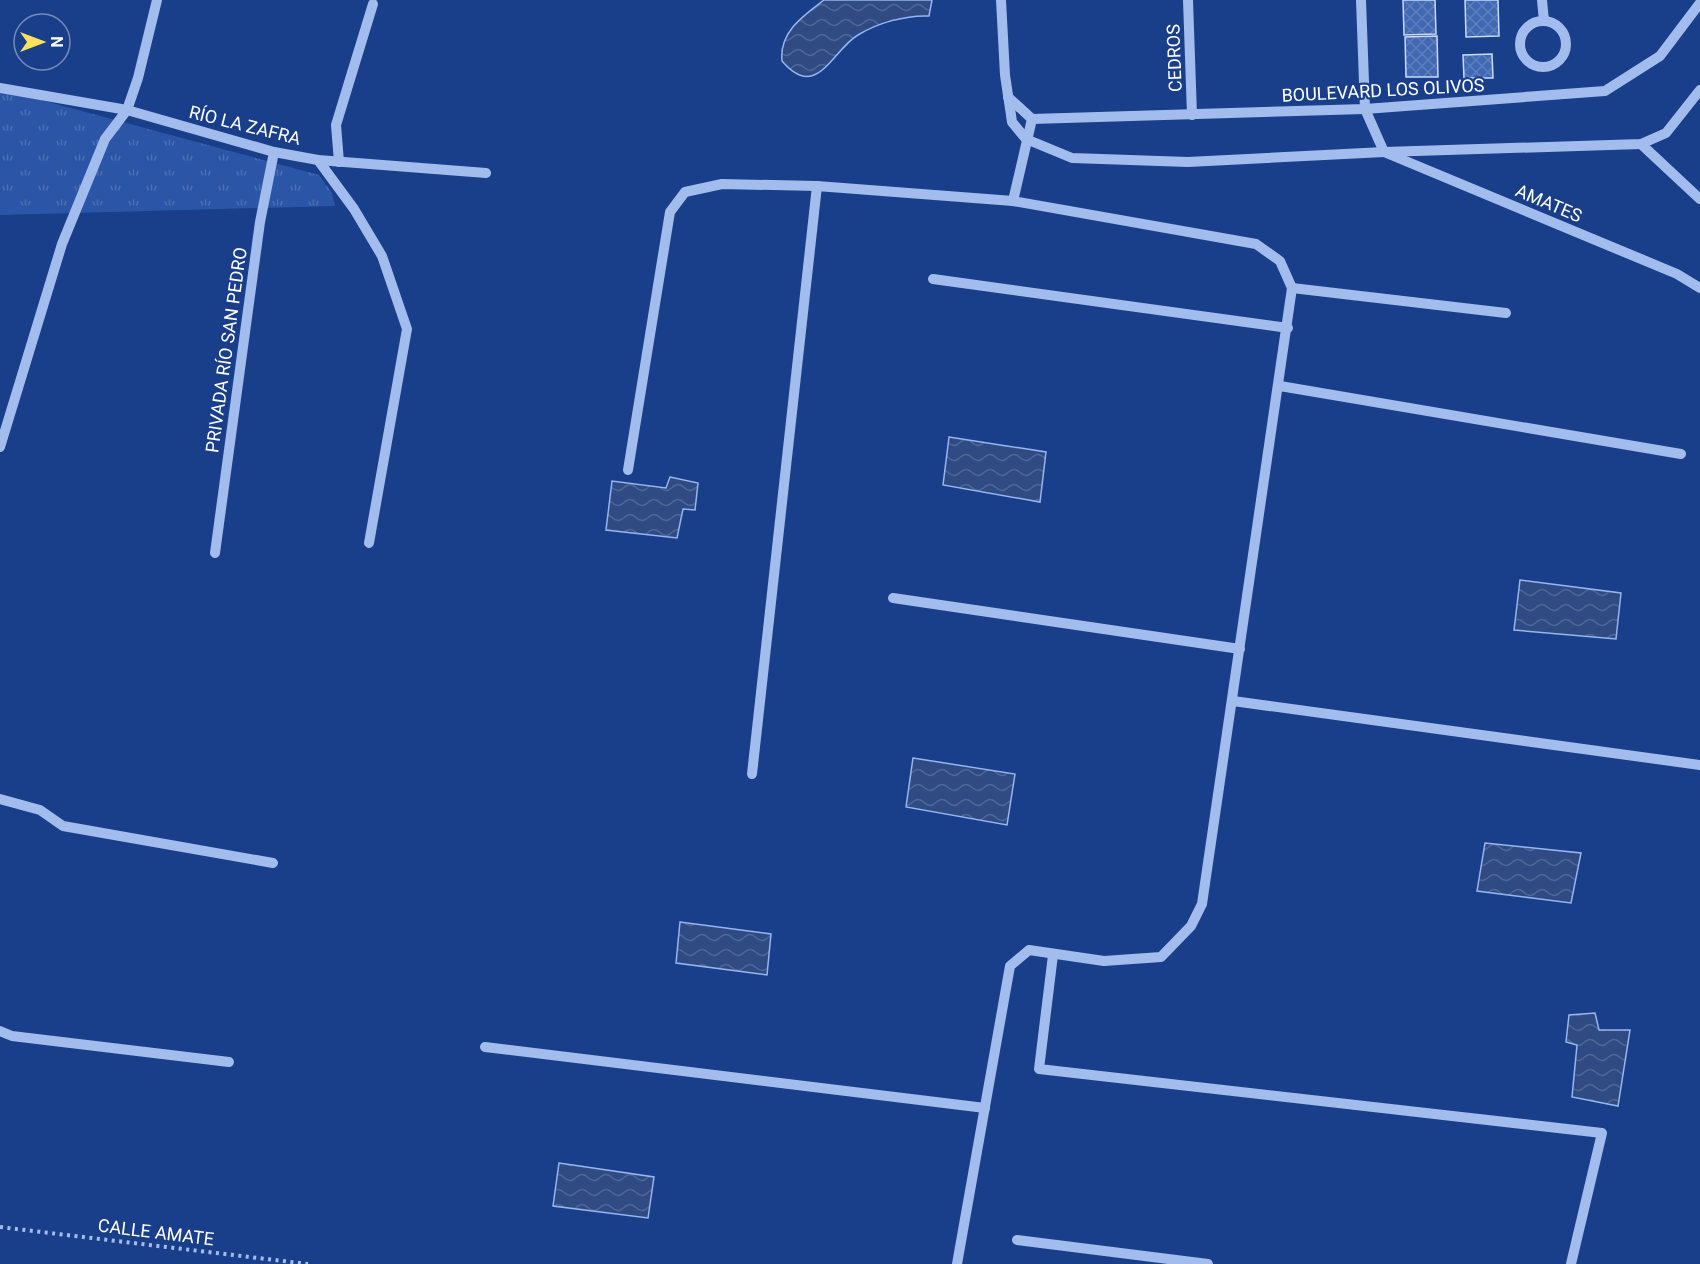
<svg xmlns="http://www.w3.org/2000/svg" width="1700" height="1264" viewBox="0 0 1700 1264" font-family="Roboto,sans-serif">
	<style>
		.grass { fill: url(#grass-tufts) }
		.water { fill: url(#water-waves); stroke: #95b6f0; stroke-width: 1.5 }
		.building { fill: url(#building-cross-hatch); stroke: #c8d9fa; stroke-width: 1.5 }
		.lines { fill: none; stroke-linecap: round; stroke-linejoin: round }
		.path { stroke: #a2bced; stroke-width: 4; stroke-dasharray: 3 4.5; stroke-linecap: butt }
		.minor { stroke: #a2bced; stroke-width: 10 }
		.labels { text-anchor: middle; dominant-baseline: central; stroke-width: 4.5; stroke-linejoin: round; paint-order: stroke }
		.street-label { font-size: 18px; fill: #fff; stroke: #193e8a }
	</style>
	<defs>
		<pattern id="grass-tufts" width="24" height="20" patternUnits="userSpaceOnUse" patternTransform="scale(1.5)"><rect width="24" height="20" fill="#2b56a8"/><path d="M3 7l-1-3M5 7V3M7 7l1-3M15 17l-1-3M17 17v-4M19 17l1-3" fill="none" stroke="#4b6fb5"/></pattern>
		<pattern id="water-waves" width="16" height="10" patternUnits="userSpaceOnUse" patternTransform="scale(1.5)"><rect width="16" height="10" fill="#304b83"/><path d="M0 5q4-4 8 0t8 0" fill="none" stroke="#4f6696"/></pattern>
		<pattern id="building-cross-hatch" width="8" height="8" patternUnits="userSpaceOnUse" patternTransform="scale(1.5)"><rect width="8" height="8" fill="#4168b2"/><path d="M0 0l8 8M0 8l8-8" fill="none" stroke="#5e7fbe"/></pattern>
	</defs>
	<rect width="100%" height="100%" fill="#193e8a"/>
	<!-- grass -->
	<path class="grass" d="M0 89 319 175 332 193 335 206 0 215Z"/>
	<!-- water -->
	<g class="water">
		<path d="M824 0H932L929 16C906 15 877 23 858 35 832 50 817 102 782 61 779 32 803 16 824 0Z"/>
		<path d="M949 437 1046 452 1040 502 943 485Z"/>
		<path d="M670 477 698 483 695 510 683 509 677 538 606 530 612 481 666 488Z"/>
		<path d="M1520 580 1621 593 1616 639 1514 630Z"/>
		<path d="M913 758 1015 774 1007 825 906 807Z"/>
		<path d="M1485 843 1581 853 1571 903 1477 891Z"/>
		<path d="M680 922 771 934 767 975 676 963Z"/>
		<path d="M1595 1013 1599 1030H1630L1618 1106 1572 1097 1577 1045 1566 1042 1569 1015Z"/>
		<path d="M559 1163 654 1177 648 1218 553 1206Z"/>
	</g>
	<!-- building -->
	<g class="building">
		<path d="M1403 0H1435L1436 34 1404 35Z"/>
		<path d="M1465 0H1498L1499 36 1466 37Z"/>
		<path d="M1437 36 1438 77H1406L1405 37Z"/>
		<path d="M1492 54 1493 78H1464L1463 55Z"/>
	</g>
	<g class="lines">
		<!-- path -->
		<path class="path" d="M0 1227 308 1264"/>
		<!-- minor -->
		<g class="minor">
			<path d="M1001 0 1005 75 1012 122 1026 139 1072 158 1188 162 1384 152 1641 144 1666 133 1700 90"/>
			<path d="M1188 0 1192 115"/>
			<path d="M1361 0 1365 109 1384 152 1677 274 1700 288"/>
			<path d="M1542 0 1544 21"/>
			<circle cx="1543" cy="44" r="23"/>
			<path d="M0 88 127 110 274 152 318 160 486 173"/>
			<path d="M1008 97 1032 119"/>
			<path d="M1032 119 1365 109 1605 91 1660 56 1700 3"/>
			<path d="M1641 144 1700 199"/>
			<path d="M318 160 354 209 382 256 407 329 369 543"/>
			<path d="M339 162 336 125 373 4"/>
			<path d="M933 279 1288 328"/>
			<path d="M1292 288 1506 313"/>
			<path d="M1280 386 1681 454"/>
			<path d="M0 447 62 244 105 139 127 110 138 78 157 0"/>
			<path d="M628 470 670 212 685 192 722 184 817 186"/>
			<path d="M215 553 260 222 274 152"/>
			<path d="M893 598 1240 649"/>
			<path d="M1233 701 1700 765"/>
			<path d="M752 774 817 186 1013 201"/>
			<path d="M0 799 40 810 63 826 273 863"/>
			<path d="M1053 955 1039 1069 1602 1133 1571 1264"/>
			<path d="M0 1031 12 1036 229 1062"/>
			<path d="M485 1047 985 1108"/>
			<path d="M1017 1240 1208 1264"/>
			<path d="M957 1264 1010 966 1029 950 1104 961 1161 957 1191 926 1202 904 1292 288 1280 261 1256 244 1013 201 1032 119"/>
		</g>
	</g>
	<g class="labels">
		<!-- street labels -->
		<g class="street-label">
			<text transform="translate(1174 58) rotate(-92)">CEDROS</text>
			<text transform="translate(1383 90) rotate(-3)">BOULEVARD LOS OLIVOS</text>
			<text transform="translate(245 125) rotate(14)">RÍO LA ZAFRA</text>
			<text transform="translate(1549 203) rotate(23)">AMATES</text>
			<text transform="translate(226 350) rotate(-82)">PRIVADA RÍO SAN PEDRO</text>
			<text transform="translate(156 1232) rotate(7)">CALLE AMATE</text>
		</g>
	</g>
	<!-- north arrow -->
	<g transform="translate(42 42) rotate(90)"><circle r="28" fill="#193e8a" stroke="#758bb9" stroke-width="1.5"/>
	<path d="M0-4.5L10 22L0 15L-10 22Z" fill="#ffe15e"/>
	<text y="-9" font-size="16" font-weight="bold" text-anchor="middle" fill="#ffffff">N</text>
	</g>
</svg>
